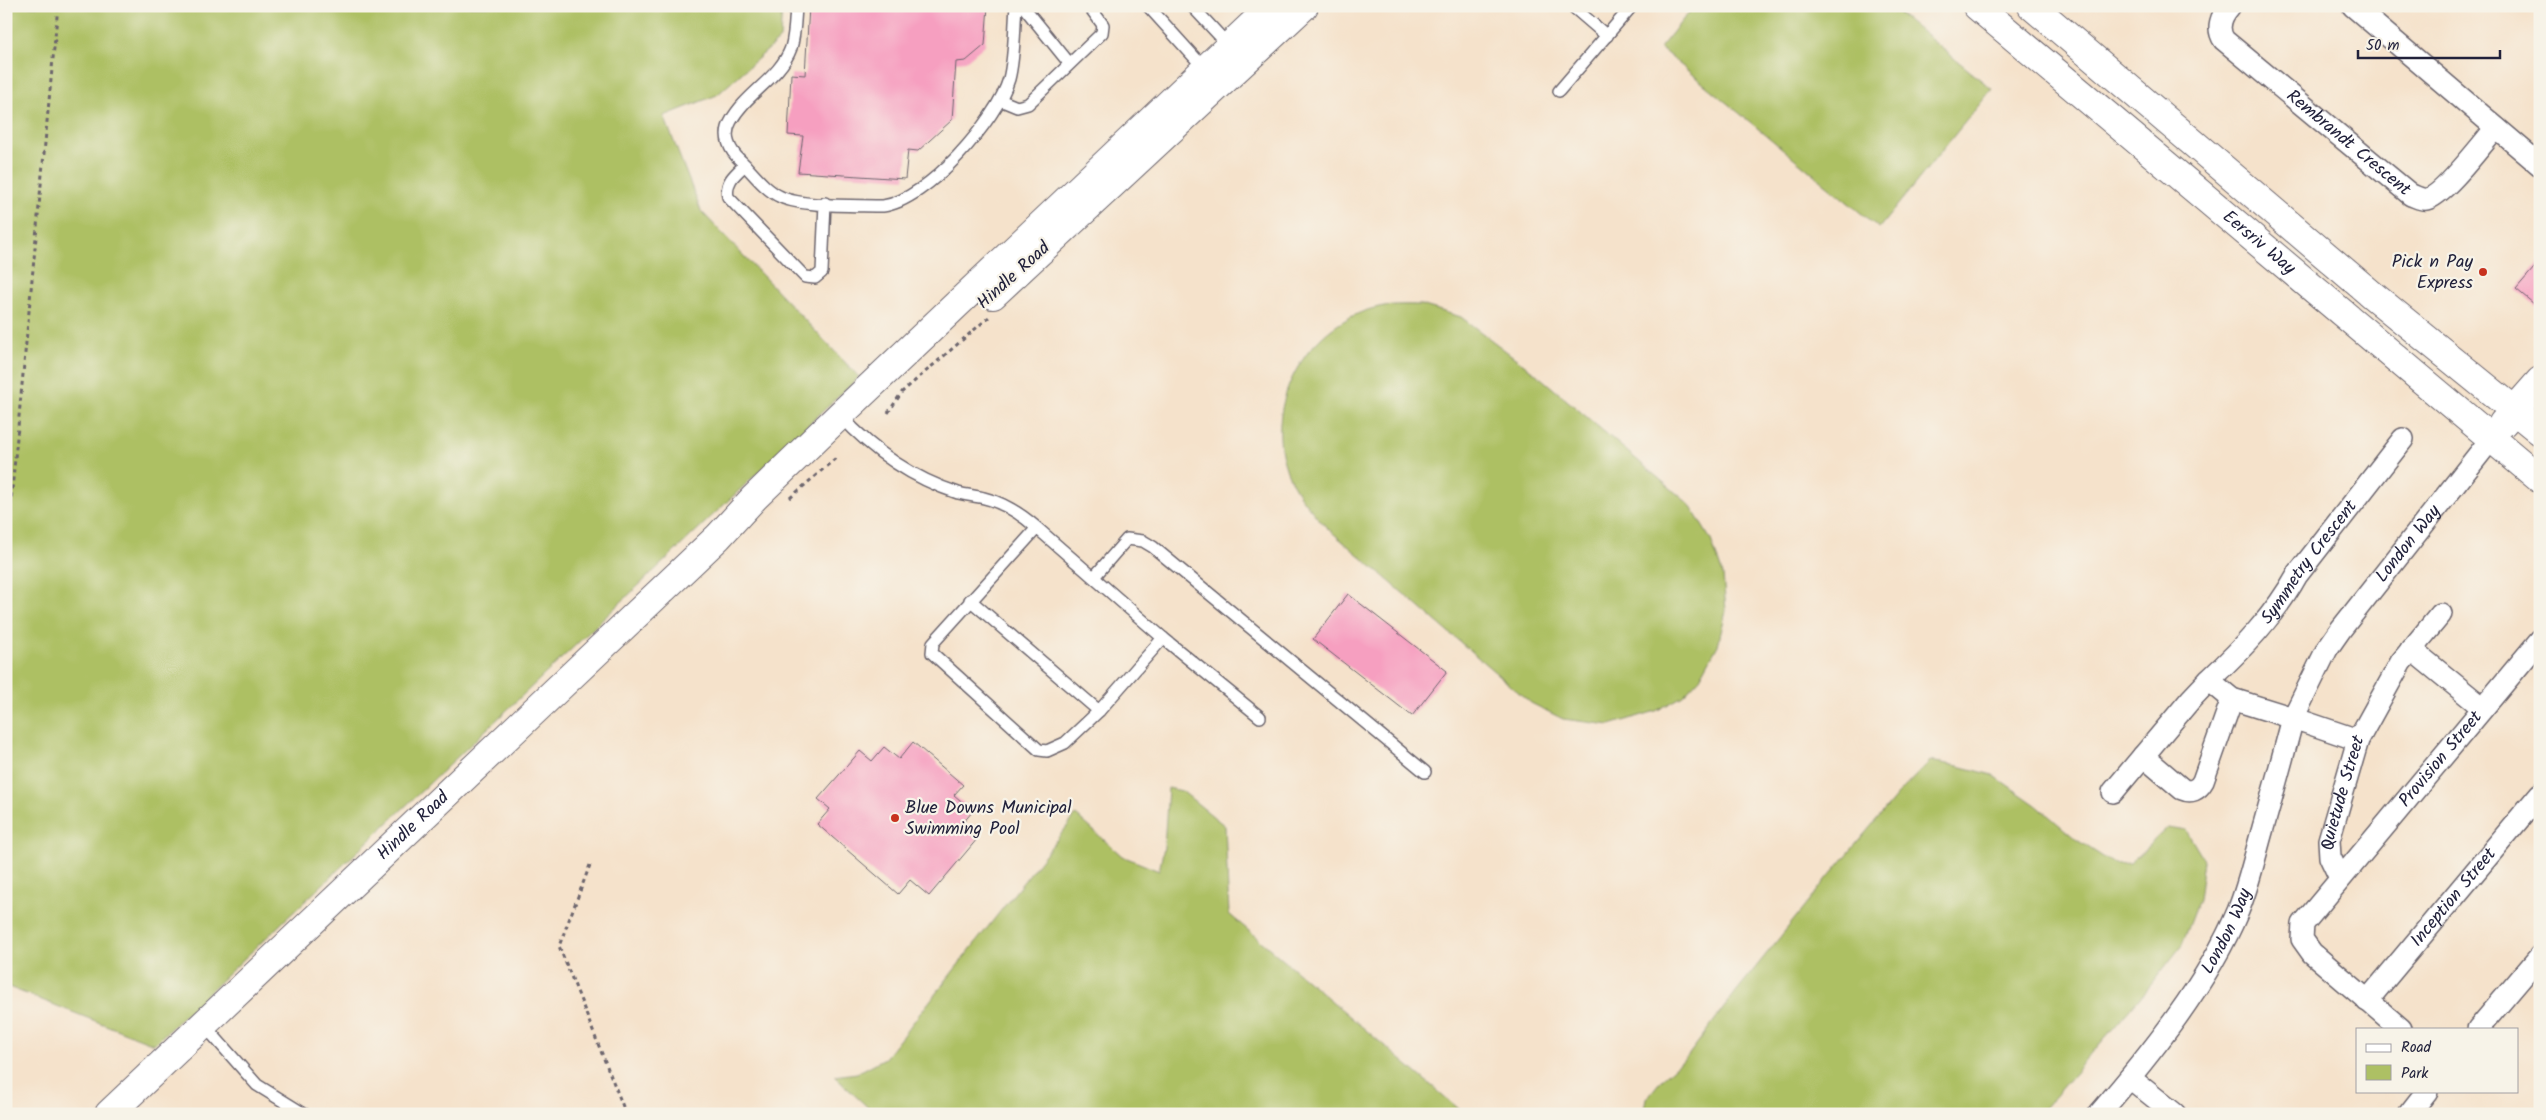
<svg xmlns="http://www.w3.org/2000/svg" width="2546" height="1120" viewBox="0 0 2546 1120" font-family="Kalam,sans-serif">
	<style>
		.green { fill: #adc064; stroke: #687150 }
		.building { fill: #f69fc0 }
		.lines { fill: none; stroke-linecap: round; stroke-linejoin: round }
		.lane-casing { stroke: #6c656d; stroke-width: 14 }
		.street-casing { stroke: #6c656d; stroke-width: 24 }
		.secondary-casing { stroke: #6c656d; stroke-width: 30 }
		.path { stroke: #6c656d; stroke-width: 3; stroke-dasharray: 4 4; stroke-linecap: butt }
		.lane { stroke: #fff; stroke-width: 11 }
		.street { stroke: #fff; stroke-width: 21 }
		.secondary { stroke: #fff; stroke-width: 28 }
		.poi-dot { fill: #c8321e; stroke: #f7f3e8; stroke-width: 2 }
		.labels { text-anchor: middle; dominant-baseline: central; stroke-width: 4.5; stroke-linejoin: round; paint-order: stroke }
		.street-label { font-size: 18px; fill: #22223b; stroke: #f7f3e8 }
		.poi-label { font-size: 18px; fill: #22223b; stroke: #f7f3e8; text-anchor: end }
	</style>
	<rect width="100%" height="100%" fill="#f7f3e8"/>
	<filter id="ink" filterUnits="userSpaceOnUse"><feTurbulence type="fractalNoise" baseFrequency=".02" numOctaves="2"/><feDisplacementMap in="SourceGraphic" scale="10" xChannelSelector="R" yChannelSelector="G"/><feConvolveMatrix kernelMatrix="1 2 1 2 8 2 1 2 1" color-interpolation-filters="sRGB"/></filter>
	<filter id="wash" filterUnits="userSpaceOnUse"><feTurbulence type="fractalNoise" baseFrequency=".0096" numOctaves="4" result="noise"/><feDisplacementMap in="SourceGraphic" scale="20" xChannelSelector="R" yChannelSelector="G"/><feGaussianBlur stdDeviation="1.12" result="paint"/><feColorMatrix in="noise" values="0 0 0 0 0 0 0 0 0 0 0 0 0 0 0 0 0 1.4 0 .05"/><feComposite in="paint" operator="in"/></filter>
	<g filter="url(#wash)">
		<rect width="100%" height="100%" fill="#f5e2cb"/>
		<!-- green -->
		<g class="green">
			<path d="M6 6H782L780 39 717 95 664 116 701 211 859 377 154 1044 6 986Z"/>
			<path d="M1694 6H1890L1992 89 1879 228 1660 48Z"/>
			<path d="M1421 305 1461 317 1535 373 1689 504 1711 540 1723 575 1726 611 1718 645 1700 678 1683 696 1656 711 1610 725 1563 719 1531 703 1327 528C1309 508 1291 489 1284 462 1265 396 1312 321 1379 307 1392 304 1407 305 1421 305Z"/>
			<path d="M1930 761 1958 766 1993 775 2036 805 2077 840 2114 864 2130 863 2168 827 2186 830 2204 860 2199 900 2182 945 2150 986 2039 1114H1644L1647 1098 1663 1078 1687 1057 1735 993 1830 875 1898 794Z"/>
			<path d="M1168 788 1182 791 1225 826 1229 914 1465 1114H875L834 1076 857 1073 885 1058 1076 815 1122 856 1159 871 1164 847Z"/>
		</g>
		<g id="blocks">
			<!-- building -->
			<g class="building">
				<path d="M809 6H988L985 45 966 61 956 62 952 120 918 151 908 150 905 179 798 172 803 136 788 135 791 74 805 75Z"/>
				<path d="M2540 261V309L2516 289Z"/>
				<path d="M1348 594 1447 671 1412 716 1313 639Z"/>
				<path d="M913 742 963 785 954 795 973 811 962 824 978 838 929 896 910 880 898 894 817 824 830 809 818 799 860 751 872 761 884 747 899 759Z"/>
			</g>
		</g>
	</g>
	<g filter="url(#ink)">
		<use href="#blocks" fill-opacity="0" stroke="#6c656d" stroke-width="1"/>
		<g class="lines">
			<!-- lane casing -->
			<g class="lane-casing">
				<g id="lane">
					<path d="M796 6C795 20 795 35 791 48 780 78 746 93 731 121 722 136 730 151 741 161 753 173 765 190 781 197 802 207 857 205 883 206 926 201 997 120 1009 79 1015 55 1014 30 1016 6"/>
					<path d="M1023 6 1069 63"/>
					<path d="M1148 6 1205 69"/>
					<path d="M1192 6 1230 47"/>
					<path d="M1572 6 1607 36"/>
					<path d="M1559 91 1632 6"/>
					<path d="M1000 100 1017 107 1028 104 1102 33 1103 25 1089 6"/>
					<path d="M745 165C734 175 725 182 728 197L805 277 815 278 822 272 825 203"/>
					<path d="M840 415C872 450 912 478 958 493 966 495 975 496 984 498 1005 503 1021 514 1037 528L1148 625 1163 638 1099 711 1065 743 1047 751 1039 750 932 653 933 643 1037 528"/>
					<path d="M1094 577 1127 539 1143 541 1153 547 1425 772"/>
					<path d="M970 600 1099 711"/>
					<path d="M1163 638 1260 717"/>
					<path d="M204 1025 257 1085 304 1114"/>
				</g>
			</g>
			<!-- street casing -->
			<g class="street-casing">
				<g id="street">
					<path id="s1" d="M2230 6C2221 16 2216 28 2224 40L2411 195C2417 197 2421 200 2427 199 2443 196 2483 143 2496 128"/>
					<path d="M2353 6 2540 165"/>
					<path d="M2411 649 2482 707"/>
					<path id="s2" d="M2209 680C2243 648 2275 615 2297 575L2403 439"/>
					<path d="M2143 756 2182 789C2191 793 2198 790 2203 781L2232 699"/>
					<path id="s3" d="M2113 792 2191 699 2209 680 2232 699 2293 718 2327 649 2341 629 2491 439"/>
					<path id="s4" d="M2340 878 2330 857 2329 840 2358 740 2401 662 2441 614"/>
					<path id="s5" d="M2367 1001 2540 794"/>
					<path id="s6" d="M2401 1029 2312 953 2302 939 2303 924 2540 640"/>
					<path d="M2478 1029 2540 956"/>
					<path d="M2130 1078 2175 1114"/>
					<path id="s7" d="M2099 1114C2150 1055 2208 983 2238 911 2248 887 2254 860 2261 835 2272 796 2283 757 2293 718L2358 740"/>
					<path d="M2409 1114 2427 1091"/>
				</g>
			</g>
			<!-- secondary casing -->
			<g class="secondary-casing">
				<g id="secondary">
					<path id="s8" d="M1977 6 2540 479"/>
					<path d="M2032 6 2371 294 2540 431"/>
					<path d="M993 295 1304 6"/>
					<path d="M2503 423 2540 381"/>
					<path id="s9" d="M109 1114 718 537 754 498 840 415 1272 6"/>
				</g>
			</g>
			<!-- path -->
			<g class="path">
				<path d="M888 413 902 392 989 317"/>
				<path d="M790 498 837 457"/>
				<path d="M6 553 58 6"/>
				<path d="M590 865 559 946 626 1114"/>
			</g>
			<!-- lane -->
			<use href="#lane" class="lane"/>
			<!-- street -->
			<use href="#street" class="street"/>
			<!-- secondary -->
			<use href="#secondary" class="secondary"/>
		</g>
	</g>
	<!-- markers -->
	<g class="poi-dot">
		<circle cx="2483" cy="272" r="5"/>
		<circle cx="895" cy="818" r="5"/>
	</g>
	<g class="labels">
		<!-- street labels -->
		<g class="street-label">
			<text stroke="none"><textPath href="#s1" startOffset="199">Rembrandt Crescent</textPath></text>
			<text stroke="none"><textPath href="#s8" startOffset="368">Eersriv Way</textPath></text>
			<text transform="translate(1014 276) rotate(-42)">Hindle Road</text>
			<text stroke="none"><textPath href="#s3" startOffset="451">London Way</textPath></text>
			<text stroke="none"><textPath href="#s2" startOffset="155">Symmetry Crescent</textPath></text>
			<text stroke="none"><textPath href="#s6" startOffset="364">Provision Street</textPath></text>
			<text stroke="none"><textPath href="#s4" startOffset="89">Quietude Street</textPath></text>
			<text stroke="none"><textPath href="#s9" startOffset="419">Hindle Road</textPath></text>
			<text stroke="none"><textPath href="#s5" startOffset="135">Inception Street</textPath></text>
			<text stroke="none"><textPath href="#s7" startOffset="224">London Way</textPath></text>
		</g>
		<!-- poi labels -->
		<g class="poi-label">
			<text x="2473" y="262">Pick n Pay<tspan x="2473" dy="21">Express</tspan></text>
			<text x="905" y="808" text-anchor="start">Blue Downs Municipal<tspan x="905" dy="21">Swimming Pool</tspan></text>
		</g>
	</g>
	<!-- margin -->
	<rect width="2546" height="1120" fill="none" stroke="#f7f3e8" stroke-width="25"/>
	<!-- legend -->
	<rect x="2356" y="1028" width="162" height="65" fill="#f7f3e8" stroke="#a29fa3"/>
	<rect x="2366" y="1044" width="25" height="8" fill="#ffffff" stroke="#a29fa3"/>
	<text x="2401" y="1052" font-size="15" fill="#22223b">Road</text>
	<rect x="2366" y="1065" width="25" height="15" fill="#adc064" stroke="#a29fa3"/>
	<text x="2401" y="1078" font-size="15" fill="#22223b">Park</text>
	<!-- scale -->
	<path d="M2358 50v8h142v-8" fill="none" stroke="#22223b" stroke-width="2.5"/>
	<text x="2366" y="50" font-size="15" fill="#22223b" stroke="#f7f3e8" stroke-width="4" paint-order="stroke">50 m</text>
</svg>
